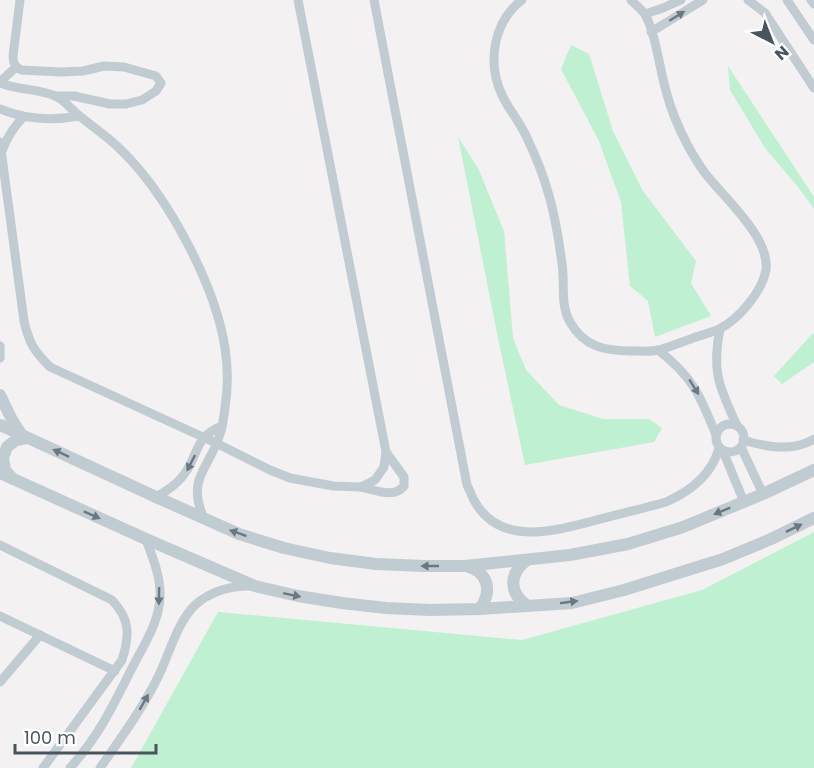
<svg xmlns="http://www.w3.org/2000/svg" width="814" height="768" viewBox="0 0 814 768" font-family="Poppins,sans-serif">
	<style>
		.green { fill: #bff0d1 }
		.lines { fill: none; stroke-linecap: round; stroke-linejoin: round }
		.minor { stroke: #c1cbd2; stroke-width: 9 }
		.tertiary { stroke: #c1cbd2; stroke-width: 12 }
		.oneway { fill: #6c7881 }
	</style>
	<rect width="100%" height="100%" fill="#f3f1f1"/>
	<!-- green -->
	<g class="green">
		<path d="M571 45 589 54 613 131 643 191 696 261 691 283 711 316 655 337 648 301 630 286 621 202 599 141 561 69Z"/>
		<path d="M728 66 814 197V209L798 187 765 148 730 90Z"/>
		<path d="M458 137 478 168 504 231 513 338 526 370 559 405 603 419H649L662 428 654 442 525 465 498 338Z"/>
		<path d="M814 332V362L782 384 774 376Z"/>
		<path d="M814 532V768H131L218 612 522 640 702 590Z"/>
	</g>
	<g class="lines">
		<!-- minor -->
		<g class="minor">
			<path d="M20 0 13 56C13 63 15 67 21 70L61 72 83 71 104 66 124 67 156 76 161 83 156 91 142 100 126 104H110L74 96H56"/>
			<path d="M374 0 467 485C470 491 472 497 475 502 500 545 550 532 589 522 615 515 641 509 666 502 691 491 712 474 719 448"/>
			<path d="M522 0C493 22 487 63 502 95 509 110 520 122 527 138 548 181 556 217 562 264 565 283 560 305 570 322 584 347 605 351 632 351 640 351 650 352 659 350 670 347 682 342 693 338 701 335 711 333 719 329 738 320 762 292 766 270 770 237 724 198 705 173 699 165 693 155 688 146 679 129 671 110 666 91 660 71 655 29 644 13 640 8 635 4 631 0"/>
			<path d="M748 0 765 13 814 88"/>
			<path d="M787 0 814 40"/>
			<path d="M811 0 814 4"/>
			<path d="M645 14 663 8 681 0"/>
			<path d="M651 32 703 0"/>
			<path d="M0 82 16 67"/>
			<path d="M0 83C19 91 40 88 57 97 67 102 72 111 81 117 94 128 108 137 120 149 167 194 215 284 225 348 228 367 228 388 225 407 224 416 223 426 220 434 209 470 186 477 204 519"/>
			<path d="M0 109C26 120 51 121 79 116"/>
			<path d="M0 142 24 321C29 343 34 351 50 367L216 443 270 470 290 478 333 486 361 487 375 480 384 467 386 452 298 0"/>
			<path d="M2 151C7 137 13 128 23 117"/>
			<path d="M720 329C711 372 720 388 737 426"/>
			<path d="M0 346V358"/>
			<path d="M658 350C693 377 700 395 716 435"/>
			<circle cx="730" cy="438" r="14"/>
			<path d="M743 440C766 447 792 452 814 439"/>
			<path d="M741 447 763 494"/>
			<path d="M723 451 744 502"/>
			<path d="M361 487C376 490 394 499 404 486V477L386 452"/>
			<path d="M156 497C165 492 175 486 182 477 200 456 192 438 222 426"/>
			<path d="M0 545 112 600C130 619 130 635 122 660L43 768"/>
			<path d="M0 616 115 671"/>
			<path d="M0 682 40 635"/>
			<path d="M70 768C99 736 114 704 133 666 145 643 161 619 160 593 160 574 152 557 146 539"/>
			<path d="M100 768C121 738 143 708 159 675 170 652 177 623 195 605 211 591 230 586 250 586"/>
		</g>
		<!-- tertiary -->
		<g class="tertiary">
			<path d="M0 395 12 420 21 434"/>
			<path d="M0 425 156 497 239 534 284 548 330 558 376 564 423 566H465L570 555 628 544 683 527 763 494 814 470"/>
			<path d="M0 473 146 539 255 586 298 596 342 603 386 608 430 610 480 609 572 603 624 590 723 559 771 539 814 518"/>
			<path d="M13 479 5 470 3 458 7 447 16 440 27 438"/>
			<path d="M527 560C508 574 509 594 528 606"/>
			<path d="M466 566C488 572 493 590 480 609"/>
		</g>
	</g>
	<!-- one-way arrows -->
	<defs><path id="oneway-solid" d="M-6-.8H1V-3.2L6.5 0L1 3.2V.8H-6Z" transform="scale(1.5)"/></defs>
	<g class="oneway">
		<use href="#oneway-solid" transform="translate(677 16) rotate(-32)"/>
		<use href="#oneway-solid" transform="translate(694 387) rotate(58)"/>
		<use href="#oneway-solid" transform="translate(61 453) rotate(-155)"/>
		<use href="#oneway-solid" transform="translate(191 463) rotate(117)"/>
		<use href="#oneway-solid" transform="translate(722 511) rotate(158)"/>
		<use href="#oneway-solid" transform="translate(92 515) rotate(24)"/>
		<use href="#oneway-solid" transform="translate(794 528) rotate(-26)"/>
		<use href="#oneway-solid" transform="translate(238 533) rotate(-160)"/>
		<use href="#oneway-solid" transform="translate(430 566) rotate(180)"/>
		<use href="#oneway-solid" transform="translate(292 595) rotate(12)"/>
		<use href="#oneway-solid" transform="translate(159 596) rotate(91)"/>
		<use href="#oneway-solid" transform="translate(569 602) rotate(-8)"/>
		<use href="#oneway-solid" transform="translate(144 702) rotate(-60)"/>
	</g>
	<!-- north arrow -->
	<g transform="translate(772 42) rotate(138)" stroke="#ffffff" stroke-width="4.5" paint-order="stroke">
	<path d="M0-4.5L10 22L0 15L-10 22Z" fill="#48545e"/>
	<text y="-9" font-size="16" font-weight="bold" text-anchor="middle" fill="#48545e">N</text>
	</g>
	<!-- scale -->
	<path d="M15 744v9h141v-9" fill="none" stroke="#48545e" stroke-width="3"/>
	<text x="24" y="744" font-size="18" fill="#48545e" stroke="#ffffff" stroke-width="4.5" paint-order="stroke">100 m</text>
</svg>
